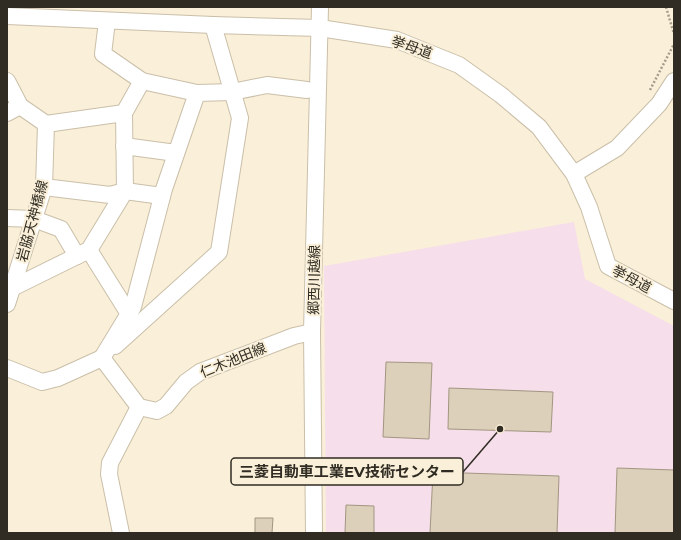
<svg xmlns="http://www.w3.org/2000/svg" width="681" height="540" viewBox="0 0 681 540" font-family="Montserrat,'Noto Sans JP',sans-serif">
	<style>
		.industrial { fill: #f6deeb }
		.building { fill: #dcd0ba; stroke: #a19681 }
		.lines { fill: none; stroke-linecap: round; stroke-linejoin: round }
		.minor-casing { stroke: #cabfa9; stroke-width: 18 }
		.path { stroke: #a49c8b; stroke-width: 2.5; stroke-dasharray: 2 2; stroke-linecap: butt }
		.minor { stroke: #fff; stroke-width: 16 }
		.labels { text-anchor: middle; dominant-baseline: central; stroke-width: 4; stroke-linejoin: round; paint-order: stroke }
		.street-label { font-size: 14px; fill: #302c23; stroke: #faefd8 }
		.leader { fill: none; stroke: #302c23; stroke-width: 1.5 }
		.callout-dot { fill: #302c23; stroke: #faefd8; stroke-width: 1.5 }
		.callout { fill: #faefd8; stroke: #302c23; stroke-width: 1.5 }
		.callout-label { font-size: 15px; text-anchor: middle; font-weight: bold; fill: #302c23 }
	</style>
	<rect width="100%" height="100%" fill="#faefd8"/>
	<!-- industrial -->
	<path class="industrial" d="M574 222 585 279 674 326V533H326L324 266Z"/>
	<!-- building -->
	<g class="building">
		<path d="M386 362 432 363 429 439 383 437Z"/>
		<path d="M449 388 553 392 551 432 448 429Z"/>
		<path d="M617 468 674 470V533H615Z"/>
		<path d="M433 472 559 476 557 533H430Z"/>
		<path d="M346 505 374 506V533H345Z"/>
		<path d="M255 518H273L272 533H255Z"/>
	</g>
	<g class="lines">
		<!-- minor casing -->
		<g class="minor-casing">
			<g id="minor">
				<path d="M7 16 213 25 320 28 397 40 459 65 501 95 539 127 574 174 589 207 608 266 674 301"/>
				<path d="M107 21 103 54 142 81 197 93"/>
				<path d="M7 81 20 106 46 124 44 187 7 304"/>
				<path d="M7 113 20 106"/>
				<path d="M46 124 124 113"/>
				<path d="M124 146 176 153"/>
				<path d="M574 174 617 148 659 104 674 81"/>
				<path d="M44 187 110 195 125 191 162 196"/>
				<path d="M7 218 34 219 61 229 77 256"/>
				<path d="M89 250 129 314"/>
				<path d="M12 288 89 250 125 191 124 113 142 81"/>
				<path d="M115 346 219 252 240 118 213 25"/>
				<path d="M102 358 133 307 164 189 197 93 232 92 267 85 307 90"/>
				<path d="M7 368 42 382 58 378 102 358 139 407 157 411 166 406 186 382 200 372 294 336 312 332"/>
				<path d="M121 533 109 474 110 463 139 407"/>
				<path d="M314 533 312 332 320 7"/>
			</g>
		</g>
		<!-- path -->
		<g class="path">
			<path d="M666 7 674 34"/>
			<path d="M650 90 674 44"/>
		</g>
		<!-- minor -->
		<use href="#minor" class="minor"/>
	</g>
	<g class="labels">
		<!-- street labels -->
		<g class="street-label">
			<text transform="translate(412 47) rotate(19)">挙母道</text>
			<text transform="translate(32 221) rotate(-75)">岩脇天神橋線</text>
			<text transform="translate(632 279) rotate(28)">挙母道</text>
			<text transform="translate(314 280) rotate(-89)">郷西川越線</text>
			<text transform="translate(233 360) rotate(-22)">仁木池田線</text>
		</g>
	</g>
	<!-- callouts -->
	<path class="leader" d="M500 429L463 472"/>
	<circle class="callout-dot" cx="500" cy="429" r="4"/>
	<rect class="callout" x="231" y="458" width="232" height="27" rx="4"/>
	<g class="callout-label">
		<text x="347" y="477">三菱自動車工業EV技術センター</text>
	</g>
	<!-- border -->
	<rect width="681" height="540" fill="none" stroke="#302c23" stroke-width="16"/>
</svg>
